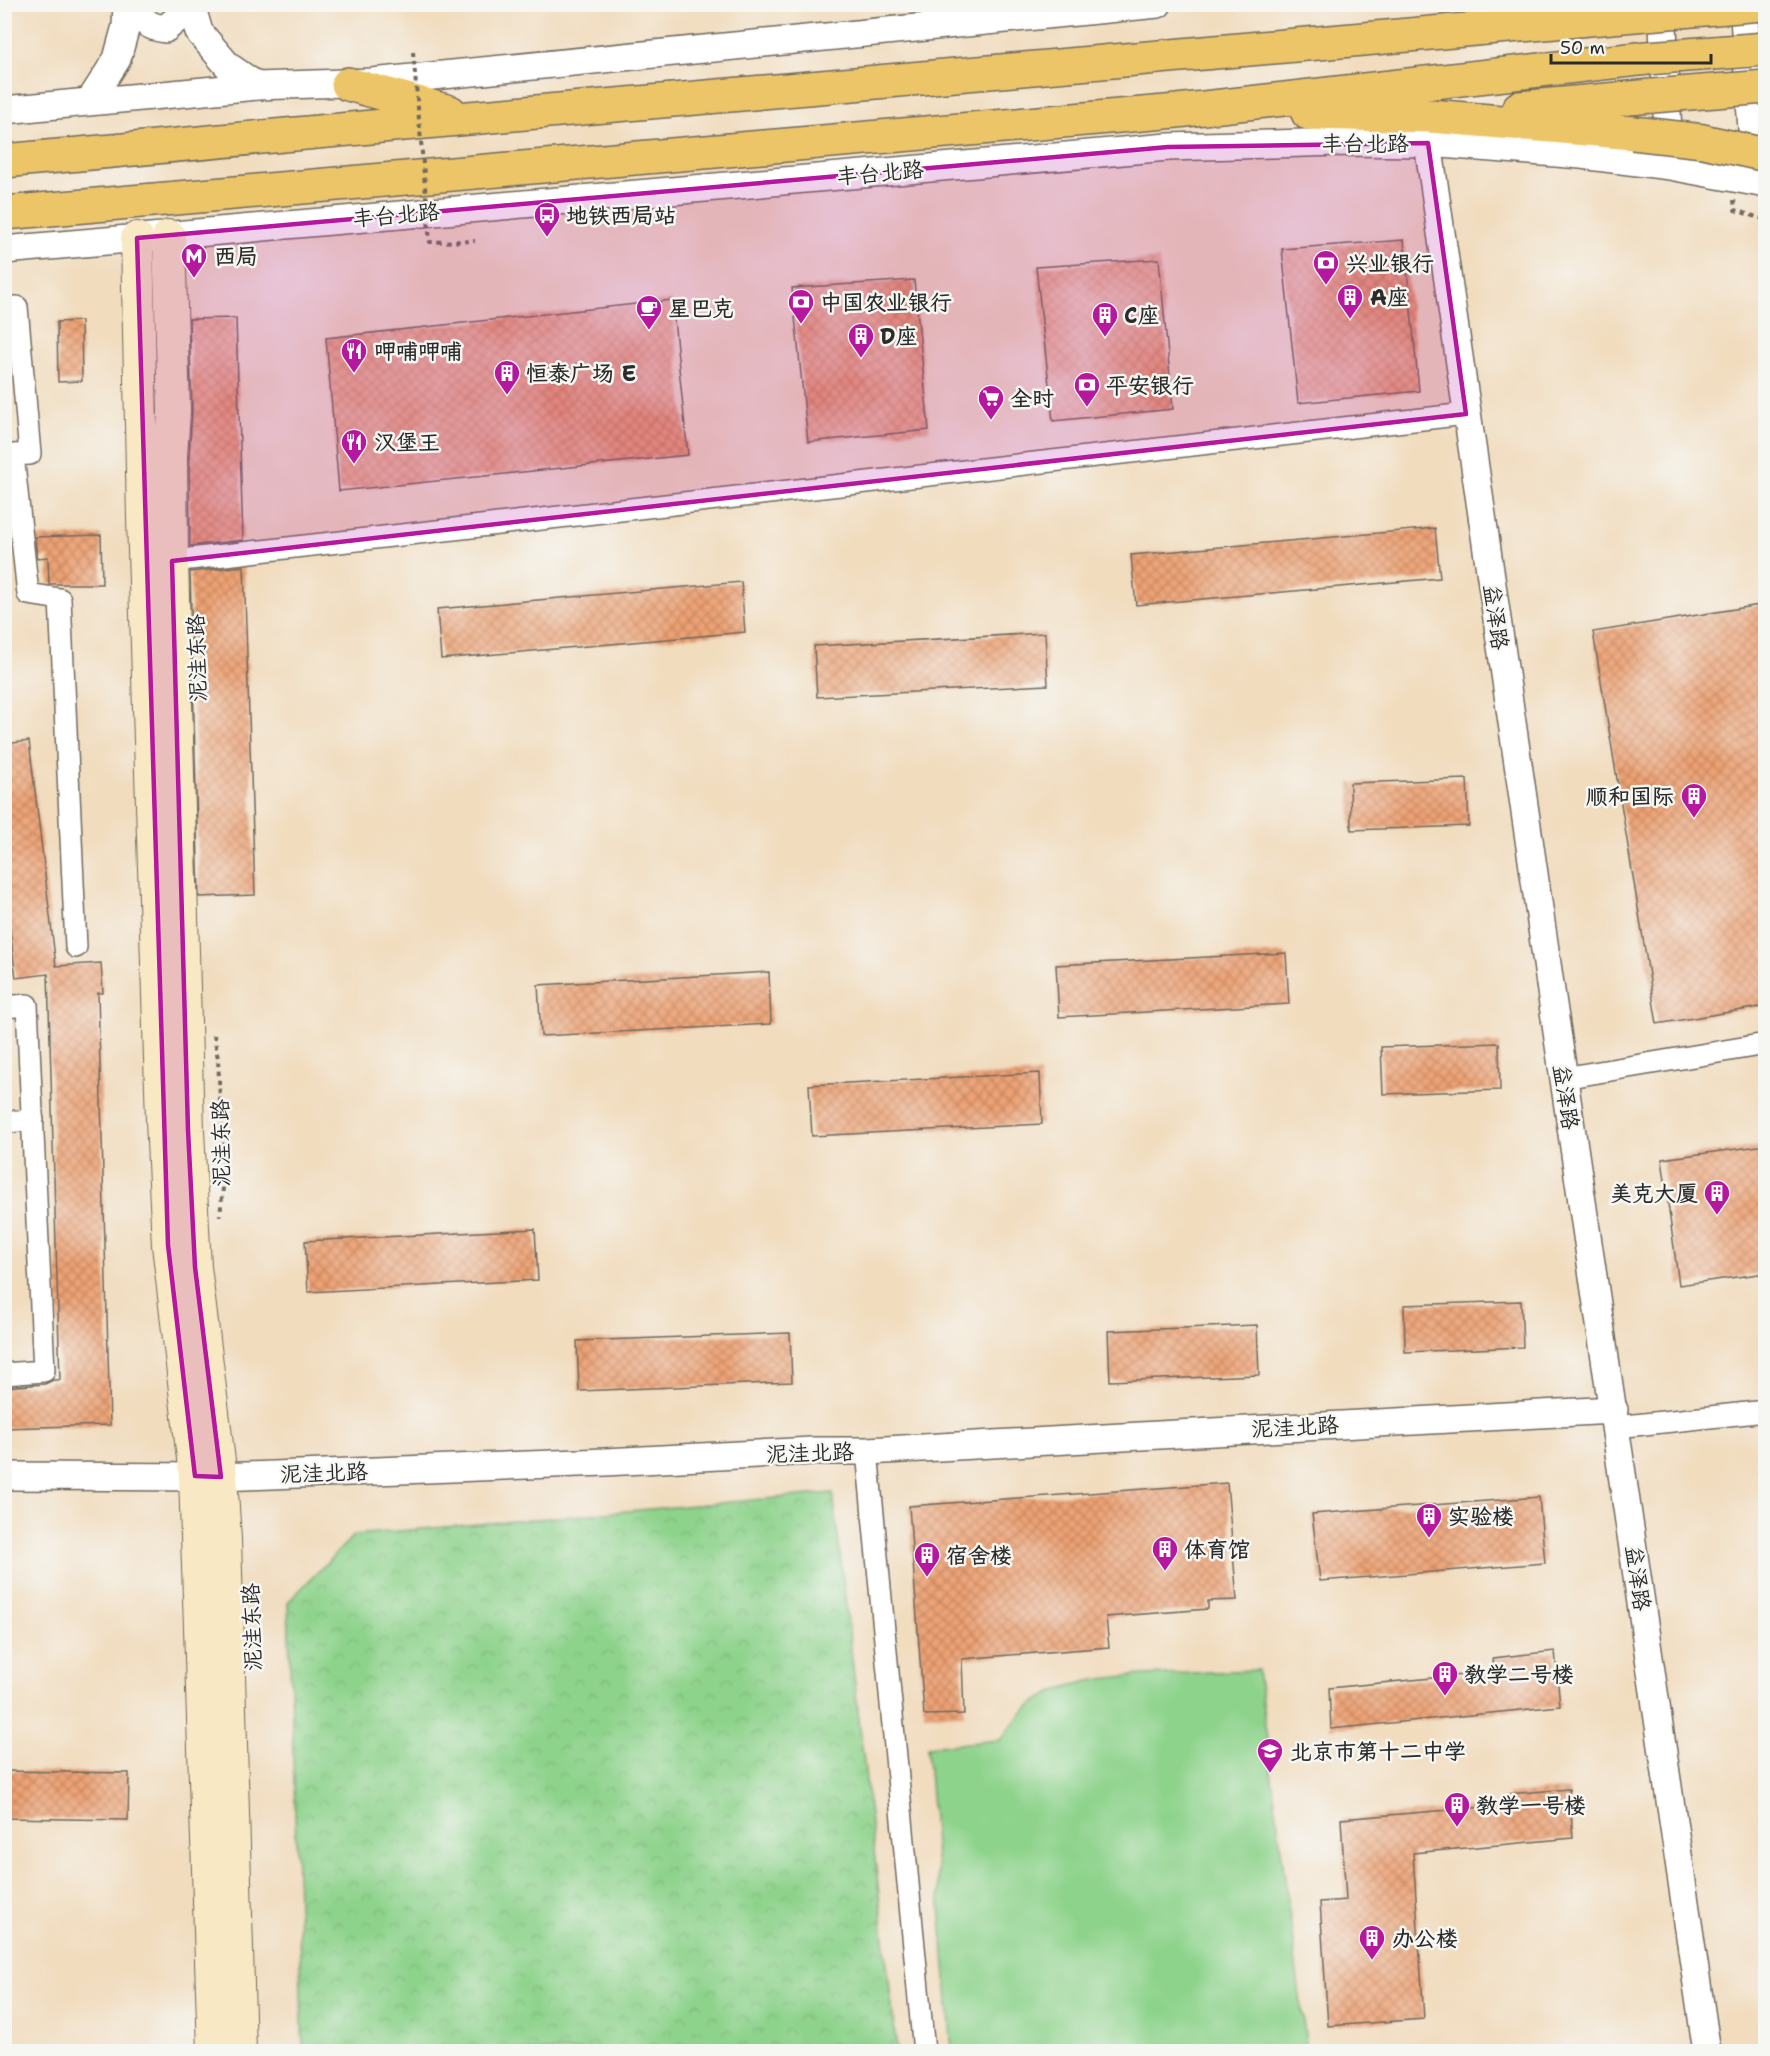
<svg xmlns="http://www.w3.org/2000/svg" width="1770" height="2056" viewBox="0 0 1770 2056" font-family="'Shantell Sans','LXGW WenKai TC',sans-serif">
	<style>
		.park { fill: url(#park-crowns); stroke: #5c7f5c; stroke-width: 1.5 }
		.pitch { fill: #8ed38c; stroke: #5c7f5c; stroke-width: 1.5 }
		.building { fill: url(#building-cross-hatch) }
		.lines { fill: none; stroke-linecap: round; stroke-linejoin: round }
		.minor-casing { stroke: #70695e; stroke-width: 24 }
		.tertiary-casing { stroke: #70695e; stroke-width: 30 }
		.secondary-casing { stroke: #70695e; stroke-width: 34 }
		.trunk-casing { stroke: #70695e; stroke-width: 36 }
		.path { stroke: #70695e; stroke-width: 4; stroke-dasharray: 4.5 4.5; stroke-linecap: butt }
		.minor { stroke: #fff; stroke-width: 21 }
		.tertiary { stroke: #fff; stroke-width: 27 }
		.secondary { stroke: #f8e8c3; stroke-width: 32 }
		.trunk { stroke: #edc569; stroke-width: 33 }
		.trunk-bridge-casing { stroke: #70695e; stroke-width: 36; stroke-linecap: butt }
		.path-bridge { stroke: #70695e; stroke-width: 4; stroke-dasharray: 4.5 4.5; stroke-linecap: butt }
		.trunk-bridge { stroke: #edc569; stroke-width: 33 }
		.marked { fill: #b5179e; fill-opacity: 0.2; stroke: #b5179e; stroke-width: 4.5; stroke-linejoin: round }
		.labels { text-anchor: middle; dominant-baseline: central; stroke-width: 5; stroke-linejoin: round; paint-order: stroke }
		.street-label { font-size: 22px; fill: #2b2b2b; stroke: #f6f6f2 }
		.poi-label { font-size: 22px; font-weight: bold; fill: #2b2b2b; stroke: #f6f6f2; text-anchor: start }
	</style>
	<defs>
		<pattern id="park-crowns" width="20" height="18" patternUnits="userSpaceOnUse" patternTransform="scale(1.5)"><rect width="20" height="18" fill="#8ed38c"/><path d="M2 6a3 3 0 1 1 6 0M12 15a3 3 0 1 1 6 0" fill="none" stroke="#7bb579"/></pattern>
		<pattern id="building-cross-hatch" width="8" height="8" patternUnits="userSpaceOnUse" patternTransform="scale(1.5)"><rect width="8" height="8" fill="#eea274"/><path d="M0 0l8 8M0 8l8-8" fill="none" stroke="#c1845f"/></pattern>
	</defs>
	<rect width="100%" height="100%" fill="#f6f6f2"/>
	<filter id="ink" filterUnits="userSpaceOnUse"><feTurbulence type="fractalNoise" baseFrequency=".0167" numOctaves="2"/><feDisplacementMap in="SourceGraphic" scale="12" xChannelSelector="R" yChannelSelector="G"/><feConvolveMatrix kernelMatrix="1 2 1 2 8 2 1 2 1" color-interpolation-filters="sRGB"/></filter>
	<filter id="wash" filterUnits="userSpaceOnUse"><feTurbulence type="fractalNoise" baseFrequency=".008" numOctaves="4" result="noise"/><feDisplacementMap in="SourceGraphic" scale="24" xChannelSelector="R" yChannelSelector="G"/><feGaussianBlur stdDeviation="1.35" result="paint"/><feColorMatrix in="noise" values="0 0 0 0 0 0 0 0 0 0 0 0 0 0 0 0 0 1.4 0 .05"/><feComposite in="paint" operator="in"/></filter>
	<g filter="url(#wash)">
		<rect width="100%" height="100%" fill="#f1dcbe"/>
		<!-- park -->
		<path class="park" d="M833 1493 897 2051H303L288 1602 354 1535Z"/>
		<!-- pitch -->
		<path class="pitch" d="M1258 1670 1307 2051H952L927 1747C952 1745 976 1742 1000 1740 1009 1729 1017 1717 1027 1709 1067 1676 1118 1677 1167 1674 1197 1673 1228 1671 1258 1670Z"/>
		<g id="blocks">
			<!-- building -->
			<g class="building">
				<path d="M1404 240 1419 391 1298 403 1282 249Z"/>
				<path d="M1159 259 1173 409 1053 421 1036 267Z"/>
				<path d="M914 280 929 430 808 442 792 288Z"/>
				<path d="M672 300 688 455 339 491 326 338Z"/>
				<path d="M236 318 243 540 190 546 189 457 192 411 189 319Z"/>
				<path d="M81 321 82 381 58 382 57 322Z"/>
				<path d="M1435 528 1440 578 1136 605 1131 555Z"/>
				<path d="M101 535 102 584H49L48 557 37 558 35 537Z"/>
				<path d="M244 566 255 895 199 897 190 572Z"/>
				<path d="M741 582 745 632 441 659 437 609Z"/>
				<path d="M1766 604V1006L1657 1024 1593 632Z"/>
				<path d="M1045 633 1048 685 817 697 814 646Z"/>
				<path d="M29 741 56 966 101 963 103 993H98L110 1425 4 1428V1387L45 1384 53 1380H60L48 974 16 978 4 884V744Z"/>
				<path d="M1467 779 1469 826 1351 830 1350 783Z"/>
				<path d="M1286 953 1289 1004 1059 1017 1056 965Z"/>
				<path d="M769 972 771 1024 541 1036 538 985Z"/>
				<path d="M1499 1043 1500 1090 1383 1094 1381 1047Z"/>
				<path d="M1040 1073 1042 1124 812 1136 809 1085Z"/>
				<path d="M1766 1145V1273L1679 1285 1662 1159Z"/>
				<path d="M535 1229 538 1280 308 1292 305 1241Z"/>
				<path d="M1521 1301 1523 1347 1405 1352 1404 1305Z"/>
				<path d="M1257 1325 1259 1375 1110 1381 1108 1331Z"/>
				<path d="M790 1333 792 1382 579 1391 577 1341Z"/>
				<path d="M1227 1483 1237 1600 1208 1601V1609L1106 1617 1109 1647 962 1659 964 1714 924 1715 909 1506Z"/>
				<path d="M1539 1497 1545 1563 1320 1581 1312 1514Z"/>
				<path d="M1555 1651 1560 1706 1331 1729 1329 1688 1494 1672 1493 1658Z"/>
				<path d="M4 1771 129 1773 128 1820 4 1818Z"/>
				<path d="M1569 1789 1573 1838 1413 1853 1424 2019 1328 2026 1320 1902 1346 1900 1341 1819 1508 1805V1794Z"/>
			</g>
		</g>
	</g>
	<g filter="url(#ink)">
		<use href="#blocks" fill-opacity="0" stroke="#70695e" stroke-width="1.5"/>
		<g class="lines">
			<!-- minor casing -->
			<g class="minor-casing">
				<g id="minor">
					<path d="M4 308 17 307 30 454 13 455 28 594 60 599 76 947"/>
					<path d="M172 561 1466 414"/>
					<path d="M4 1007 27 1005 44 1371 4 1374"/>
					<path d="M1563 1078 1766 1044"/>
					<path d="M4 1122 33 1120"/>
					<path d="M1616 1427 1766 1411"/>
					<path d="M867 1451 924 2052"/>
				</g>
			</g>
			<!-- tertiary casing -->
			<g class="tertiary-casing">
				<g id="tertiary">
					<path d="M136 4C143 22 146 26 165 29L191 7"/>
					<path d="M191 4 199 32 228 66 257 86"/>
					<path d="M1662 4 1669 156"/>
					<path d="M1743 4 1755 171"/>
					<path d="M90 101 117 59 126 26 127 4"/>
					<path d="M4 110 257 86 372 82 1158 4"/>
					<path d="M1428 143C1518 780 1615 1415 1707 2052"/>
					<path d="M4 250 1168 147 1339 142 1428 143 1581 155 1670 166 1766 184"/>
					<path d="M4 1476 221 1477 605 1462 812 1451H867L1614 1410"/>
				</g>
			</g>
			<!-- secondary casing -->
			<g class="secondary-casing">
				<g id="secondary">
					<path d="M169 236 174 412 171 456 172 561 188 1130 195 1267 221 1477 225 1539 240 2052"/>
					<path d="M137 238 143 519 162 1121 168 1245 195 1476 214 2052"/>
				</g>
			</g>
			<!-- trunk casing -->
			<g class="trunk-casing">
				<g id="trunk">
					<path d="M348 84 450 112"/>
					<path d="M1519 108 1652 96"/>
					<path d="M1308 113 1430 116 1633 133"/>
					<path d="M4 161 469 118 1646 14"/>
					<path d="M4 213 1177 111 1647 58"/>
				</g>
			</g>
			<!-- path -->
			<g class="path">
				<path d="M1734 200 1735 210 1766 220"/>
				<path d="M214 1035 218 1059 224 1178 220 1216"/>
			</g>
			<!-- minor -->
			<use href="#minor" class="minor"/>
			<!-- tertiary -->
			<use href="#tertiary" class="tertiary"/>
			<!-- secondary -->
			<use href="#secondary" class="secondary"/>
			<!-- trunk -->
			<use href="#trunk" class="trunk"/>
			<!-- trunk-bridge casing -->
			<g class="trunk-bridge-casing">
				<g id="trunk-bridge">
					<path d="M1646 14 1762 4"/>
					<path d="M1647 58 1766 49"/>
					<path d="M1652 96 1766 87"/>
					<path d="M1633 133 1703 141 1766 155"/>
				</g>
			</g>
			<!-- path-bridge -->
			<path class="path-bridge" d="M413 52 430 242 475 241"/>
			<!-- trunk-bridge -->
			<use href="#trunk-bridge" class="trunk-bridge"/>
		</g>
	</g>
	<!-- marked area -->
	<path class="marked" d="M1428 143 1466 414 172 561 188 1130 195 1267 221 1477 195 1476 168 1245 137 238 1168 147Z"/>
	<!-- icons -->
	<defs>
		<g id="bus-pin" transform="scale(1.35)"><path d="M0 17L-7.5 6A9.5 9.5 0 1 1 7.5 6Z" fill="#b5179e" stroke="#f6f6f2"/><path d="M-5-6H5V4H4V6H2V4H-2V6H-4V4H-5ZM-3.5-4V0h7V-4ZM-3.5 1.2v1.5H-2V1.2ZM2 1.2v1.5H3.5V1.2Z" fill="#fff"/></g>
		<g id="metro-pin" transform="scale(1.35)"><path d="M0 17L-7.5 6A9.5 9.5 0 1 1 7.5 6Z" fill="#b5179e" stroke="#f6f6f2"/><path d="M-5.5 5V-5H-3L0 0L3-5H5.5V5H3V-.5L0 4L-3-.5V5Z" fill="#fff"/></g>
		<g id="bank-pin" transform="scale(1.35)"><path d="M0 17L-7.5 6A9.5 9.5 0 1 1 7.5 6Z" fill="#b5179e" stroke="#f6f6f2"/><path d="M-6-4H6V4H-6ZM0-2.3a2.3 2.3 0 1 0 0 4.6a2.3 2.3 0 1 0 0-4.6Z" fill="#fff"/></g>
		<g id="building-pin" transform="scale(1.35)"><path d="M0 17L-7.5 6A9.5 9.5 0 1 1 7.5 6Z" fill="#b5179e" stroke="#f6f6f2"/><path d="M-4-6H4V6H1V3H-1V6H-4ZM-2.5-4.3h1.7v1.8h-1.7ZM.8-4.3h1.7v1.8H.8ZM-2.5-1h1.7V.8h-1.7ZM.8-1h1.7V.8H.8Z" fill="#fff"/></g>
		<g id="cafe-pin" transform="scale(1.35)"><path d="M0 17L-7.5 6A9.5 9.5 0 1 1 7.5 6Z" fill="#b5179e" stroke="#f6f6f2"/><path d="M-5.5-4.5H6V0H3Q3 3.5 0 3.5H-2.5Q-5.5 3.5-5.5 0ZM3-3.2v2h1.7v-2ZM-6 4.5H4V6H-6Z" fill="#fff"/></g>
		<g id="restaurant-pin" transform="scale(1.35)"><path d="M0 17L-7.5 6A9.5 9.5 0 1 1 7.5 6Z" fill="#b5179e" stroke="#f6f6f2"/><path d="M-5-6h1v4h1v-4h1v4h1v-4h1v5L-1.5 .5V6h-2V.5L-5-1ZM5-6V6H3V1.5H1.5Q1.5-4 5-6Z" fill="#fff"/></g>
		<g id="supermarket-pin" transform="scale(1.35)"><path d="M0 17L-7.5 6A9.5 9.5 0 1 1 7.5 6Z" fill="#b5179e" stroke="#f6f6f2"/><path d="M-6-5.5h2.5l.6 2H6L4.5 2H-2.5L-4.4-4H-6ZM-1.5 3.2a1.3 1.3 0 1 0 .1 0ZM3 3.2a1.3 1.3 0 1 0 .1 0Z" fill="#fff"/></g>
		<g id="school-pin" transform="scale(1.35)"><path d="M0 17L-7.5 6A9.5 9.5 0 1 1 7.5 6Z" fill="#b5179e" stroke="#f6f6f2"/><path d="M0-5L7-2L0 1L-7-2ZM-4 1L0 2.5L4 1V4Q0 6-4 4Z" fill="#fff"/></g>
	</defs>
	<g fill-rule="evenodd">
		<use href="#bus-pin" x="547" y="215"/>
		<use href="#metro-pin" x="194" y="256"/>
		<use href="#bank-pin" x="1326" y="263"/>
		<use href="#building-pin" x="1350" y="297"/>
		<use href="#bank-pin" x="801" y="302"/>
		<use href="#cafe-pin" x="649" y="308"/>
		<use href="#building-pin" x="1105" y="315"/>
		<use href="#building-pin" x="861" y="336"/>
		<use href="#restaurant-pin" x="354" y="351"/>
		<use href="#building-pin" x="507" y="373"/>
		<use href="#bank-pin" x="1087" y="385"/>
		<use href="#supermarket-pin" x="991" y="398"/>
		<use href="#restaurant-pin" x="354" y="442"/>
		<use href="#building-pin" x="1694" y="796"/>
		<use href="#building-pin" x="1717" y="1193"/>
		<use href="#building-pin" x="1429" y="1516"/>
		<use href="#building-pin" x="1165" y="1549"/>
		<use href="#building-pin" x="927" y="1555"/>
		<use href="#building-pin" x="1445" y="1674"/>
		<use href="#school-pin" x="1270" y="1751"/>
		<use href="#building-pin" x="1457" y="1805"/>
		<use href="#building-pin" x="1372" y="1938"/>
	</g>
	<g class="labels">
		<!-- street labels -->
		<g class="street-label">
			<text x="1365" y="143">丰台北路</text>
			<text transform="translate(880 173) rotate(-5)">丰台北路</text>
			<text transform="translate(396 215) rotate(-5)">丰台北路</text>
			<text transform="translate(1496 617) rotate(82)">益泽路</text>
			<text transform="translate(197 658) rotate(-92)">泥洼东路</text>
			<text transform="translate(1566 1097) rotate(81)">益泽路</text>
			<text transform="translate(221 1143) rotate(-91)">泥洼东路</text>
			<text transform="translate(1295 1427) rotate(-3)">泥洼北路</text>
			<text transform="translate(810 1453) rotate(-2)">泥洼北路</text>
			<text transform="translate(324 1473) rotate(-2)">泥洼北路</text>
			<text transform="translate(1638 1578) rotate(82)">益泽路</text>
			<text transform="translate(252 1627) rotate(-92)">泥洼东路</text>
		</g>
		<!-- poi labels -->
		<g class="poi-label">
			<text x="566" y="215">地铁西局站</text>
			<text x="214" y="256">西局</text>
			<text x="1346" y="263">兴业银行</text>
			<text x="1370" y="297">A座</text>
			<text x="820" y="302">中国农业银行</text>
			<text x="668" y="308">星巴克</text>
			<text x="1124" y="315">C座</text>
			<text x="880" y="336">D座</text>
			<text x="374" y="351">呷哺呷哺</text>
			<text x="526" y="373">恒泰广场 E</text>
			<text x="1106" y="385">平安银行</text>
			<text x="1010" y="398">全时</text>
			<text x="374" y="442">汉堡王</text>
			<text x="1674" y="796" text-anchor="end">顺和国际</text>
			<text x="1698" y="1193" text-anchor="end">美克大厦</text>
			<text x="1448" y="1516">实验楼</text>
			<text x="1184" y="1549">体育馆</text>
			<text x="946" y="1555">宿舍楼</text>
			<text x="1464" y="1674">教学二号楼</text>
			<text x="1290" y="1751">北京市第十二中学</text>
			<text x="1476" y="1805">教学一号楼</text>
			<text x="1392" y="1938">办公楼</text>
		</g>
	</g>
	<!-- margin -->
	<rect width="1770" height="2056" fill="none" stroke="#f6f6f2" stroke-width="24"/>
	<!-- scale -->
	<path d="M1551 54v9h160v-9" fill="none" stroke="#2b2b2b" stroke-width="3"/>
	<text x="1560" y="54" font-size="18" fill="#2b2b2b" stroke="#f6f6f2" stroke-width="4.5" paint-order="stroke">50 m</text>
</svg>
